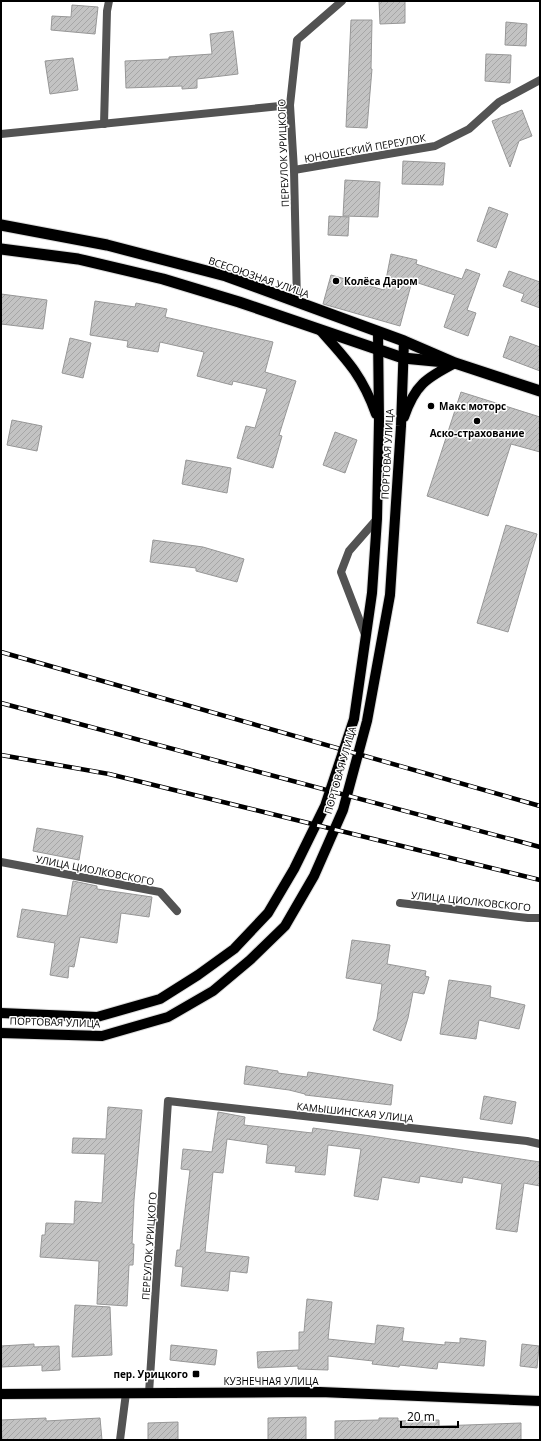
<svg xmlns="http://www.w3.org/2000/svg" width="541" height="1441" viewBox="0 0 541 1441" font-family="'Open Sans',sans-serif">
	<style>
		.building { fill: url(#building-hatch); stroke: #979797 }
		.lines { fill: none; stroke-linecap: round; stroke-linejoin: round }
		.primary-casing { stroke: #dbdbdb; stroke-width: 12 }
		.trunk-casing { stroke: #dbdbdb; stroke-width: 13 }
		.service { stroke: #535353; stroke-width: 8 }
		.minor { stroke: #535353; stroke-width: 8 }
		.primary { stroke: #000; stroke-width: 10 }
		.trunk { stroke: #000; stroke-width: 11 }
		.rail-casing { stroke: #000; stroke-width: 4.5 }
		.rail { stroke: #fff; stroke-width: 3; stroke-dasharray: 9; stroke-linecap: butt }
		.poi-dot { fill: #000; stroke: #fff; stroke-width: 1.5 }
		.labels { text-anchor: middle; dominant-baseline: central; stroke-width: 3; stroke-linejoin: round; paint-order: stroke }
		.street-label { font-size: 10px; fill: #000; stroke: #fff }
		.poi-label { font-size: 10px; font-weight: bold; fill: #000; stroke: #fff; text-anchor: start }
	</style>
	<defs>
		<pattern id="building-hatch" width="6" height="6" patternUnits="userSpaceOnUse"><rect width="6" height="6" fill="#c3c3c3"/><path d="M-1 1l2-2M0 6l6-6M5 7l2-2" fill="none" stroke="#a6a6a6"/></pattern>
	</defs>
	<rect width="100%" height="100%" fill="#fff"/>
	<!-- building -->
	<g class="building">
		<path d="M379 1H405V23L380 24Z"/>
		<path d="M72 5 98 7 95 34 51 30 52 16 71 17Z"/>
		<path d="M351 20H372L371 69H372L367 128 346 127Z"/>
		<path d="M506 22 527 24 526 46 505 45Z"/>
		<path d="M233 31 238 74 197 79V88L182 89V86L126 88 125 61 169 59V57L212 54 210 34Z"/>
		<path d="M486 54 511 55 510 83 485 81Z"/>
		<path d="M73 58 78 90 50 94 45 61Z"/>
		<path d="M522 110 532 136 519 141 510 167 492 121Z"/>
		<path d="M403 161 445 163 443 185 402 184Z"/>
		<path d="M345 180 380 182 378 217 343 216Z"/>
		<path d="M489 207 508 214 496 248 477 241Z"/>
		<path d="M329 216 349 217 348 236 328 235Z"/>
		<path d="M391 254 417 260 416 264 462 279 466 269 480 274 467 310 476 313 468 336 444 327 455 295 412 281 400 326 323 304 331 275 384 290Z"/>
		<path d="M509 271 540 282V308L521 301 524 294 503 286Z"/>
		<path d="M1 294 47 300 43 329 1 324Z"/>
		<path d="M95 301 135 307 136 303 167 309 165 317 273 342 265 372 296 381 279 435 282 436 273 468 237 458 246 426 255 428 267 389 233 381 232 385 197 376 204 352 160 342 158 352 127 347 128 341 90 335Z"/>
		<path d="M510 336 540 347V371L503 357Z"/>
		<path d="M70 338 91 343 83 378 62 373Z"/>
		<path d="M461 392 540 417V452L511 444 488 516 427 496Z"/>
		<path d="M12 420 42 426 37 451 7 445Z"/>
		<path d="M335 432 357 440 345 473 323 465Z"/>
		<path d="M186 460 231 468 227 493 182 484Z"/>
		<path d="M506 525 537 534 508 632 477 623Z"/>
		<path d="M153 540 203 547 244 559 237 582 196 571V568L150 562Z"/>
		<path d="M37 828 83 836 79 860 33 851Z"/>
		<path d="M73 881 97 886V889L152 897 149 917 121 913 117 943 80 937 74 967 69 966 68 978 50 975 55 943 17 937 22 909 67 916Z"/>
		<path d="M352 940 390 945 387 964 426 971 425 976 429 977 424 994 413 992 408 1018 401 1041 373 1030 377 1019 382 984 346 978Z"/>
		<path d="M449 980 491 986 490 997 525 1005 519 1029 479 1020 476 1039 440 1034Z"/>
		<path d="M246 1066 278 1071V1073L307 1077 308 1072 393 1085 391 1105 305 1095V1094L289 1090 244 1084Z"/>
		<path d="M484 1096 516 1102 512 1124 480 1119Z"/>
		<path d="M108 1107 142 1110 134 1200 132 1244H134L133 1265H129L127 1306 97 1304 99 1261 40 1257 42 1235H45L46 1223 74 1224 75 1201 102 1203 105 1154 72 1153 73 1138 106 1139Z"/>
		<path d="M218 1112 245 1117 244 1125 312 1133 313 1128 371 1136 540 1162V1186L524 1183 517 1232 496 1229 502 1184 463 1177 462 1183 420 1176 419 1183 382 1177 378 1200 354 1196 361 1149 328 1145 325 1175 295 1172 296 1166 266 1163 268 1145 227 1139 223 1173 213 1172 205 1252 249 1257 247 1273 230 1271 228 1291 181 1286 183 1267 175 1266 177 1250H180L190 1170 181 1169 183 1149 212 1152Z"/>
		<path d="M307 1299 332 1302 328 1339 375 1344 377 1325 404 1328 402 1341 445 1345V1342L460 1343V1338L486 1341 484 1366 438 1362 437 1369 400 1365 399 1367 372 1364 373 1361 328 1356V1370L298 1369V1366L258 1368 257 1352 299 1350V1332H304Z"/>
		<path d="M75 1305 110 1307 112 1355 72 1357Z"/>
		<path d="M34 1344V1347L59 1346 60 1370 42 1371V1365L1 1367V1346Z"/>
		<path d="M522 1344 539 1346 537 1368 520 1366Z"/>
		<path d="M171 1345 217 1350 215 1365 170 1360Z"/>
		<path d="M306 1417V1440H268V1418Z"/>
		<path d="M46 1418V1421L100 1418 102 1440H2L1 1420Z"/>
		<path d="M379 1418H398V1421L439 1420V1426L521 1423V1440H335V1421L379 1420Z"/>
		<path d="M178 1422V1440H148V1423Z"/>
	</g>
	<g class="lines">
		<!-- primary casing -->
		<g class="primary-casing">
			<g id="primary">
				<path d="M320 330C347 360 362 375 376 414"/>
				<path d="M404 417C415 385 426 378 455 363"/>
				<path d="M1 1013 97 1017 160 999 198 975 234 949 268 913 294 869 325 806 354 719 372 593 377 519 379 421 378 332"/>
				<path d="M1 1033 102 1036 168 1017 213 991 250 960 285 926 314 876 343 810 367 721 390 595 401 426 404 341"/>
				<path d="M1 1394 320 1392 540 1401"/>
			</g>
		</g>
		<!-- trunk casing -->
		<g class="trunk-casing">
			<g id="trunk">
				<path d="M1 225 107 245 226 276 404 341 455 363 540 391"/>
				<path d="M1 249 78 259 163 279 239 302 403 358 445 362"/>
			</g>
		</g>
		<!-- service -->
		<path class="service" d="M366 637 341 572 349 551 377 519"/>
		<!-- minor -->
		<g class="minor">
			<path d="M104 124 107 11 109 1"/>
			<path d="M1 134 290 105"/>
			<path d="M294 170 435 146 469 129 499 102 540 80"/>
			<path d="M297 302 294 170 290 105 297 40 342 1"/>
			<path d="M1 862 160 892 177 911"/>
			<path d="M400 903 528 918H540"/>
			<path d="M149 1393 168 1101 527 1141 540 1144"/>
			<path d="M120 1440 126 1393"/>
		</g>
		<!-- primary -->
		<use href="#primary" class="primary"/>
		<!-- trunk -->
		<use href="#trunk" class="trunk"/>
		<!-- rail casing -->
		<g class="rail-casing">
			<g id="rail">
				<path d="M1 652 540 806"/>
				<path d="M1 703 540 847"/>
				<path d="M1 755 109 774 540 880"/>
			</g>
		</g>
		<!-- rail -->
		<use href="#rail" class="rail"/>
	</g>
	<!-- markers -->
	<g class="poi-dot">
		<circle cx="336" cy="281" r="4"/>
		<circle cx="431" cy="406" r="4"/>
		<circle cx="477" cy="421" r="4"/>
		<rect x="192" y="1370" width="8" height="8" rx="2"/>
	</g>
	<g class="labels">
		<!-- street labels -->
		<g class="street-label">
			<text transform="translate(365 148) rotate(-10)">ЮНОШЕСКИЙ ПЕРЕУЛОК</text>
			<text transform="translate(283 153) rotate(-92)">ПЕРЕУЛОК УРИЦКОГО</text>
			<text transform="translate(259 277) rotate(19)">ВСЕСОЮЗНАЯ УЛИЦА</text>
			<text transform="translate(387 454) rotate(-87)">ПОРТОВАЯ УЛИЦА</text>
			<text transform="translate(340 770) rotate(-74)">ПОРТОВАЯ УЛИЦА</text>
			<text transform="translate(95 870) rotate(11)">УЛИЦА ЦИОЛКОВСКОГО</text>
			<text transform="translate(471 901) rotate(6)">УЛИЦА ЦИОЛКОВСКОГО</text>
			<text transform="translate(55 1022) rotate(2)">ПОРТОВАЯ УЛИЦА</text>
			<text transform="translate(355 1112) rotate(6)">КАМЫШИНСКАЯ УЛИЦА</text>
			<text transform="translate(149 1246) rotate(-86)">ПЕРЕУЛОК УРИЦКОГО</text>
			<text x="271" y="1381">КУЗНЕЧНАЯ УЛИЦА</text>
		</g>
		<!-- poi labels -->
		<g class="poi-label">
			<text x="344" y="281">Колёса Даром</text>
			<text x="439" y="406">Макс моторс</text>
			<text x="477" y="433" text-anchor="middle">Аско-страхование</text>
			<text x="188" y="1374" text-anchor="end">пер. Урицкого</text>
		</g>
	</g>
	<!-- border -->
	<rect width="541" height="1441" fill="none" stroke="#000000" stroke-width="4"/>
	<!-- scale -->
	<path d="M401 1421v6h57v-6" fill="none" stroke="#000000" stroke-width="2"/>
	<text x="407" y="1421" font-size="12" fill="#000000" stroke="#ffffff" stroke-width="3" paint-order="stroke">20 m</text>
</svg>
